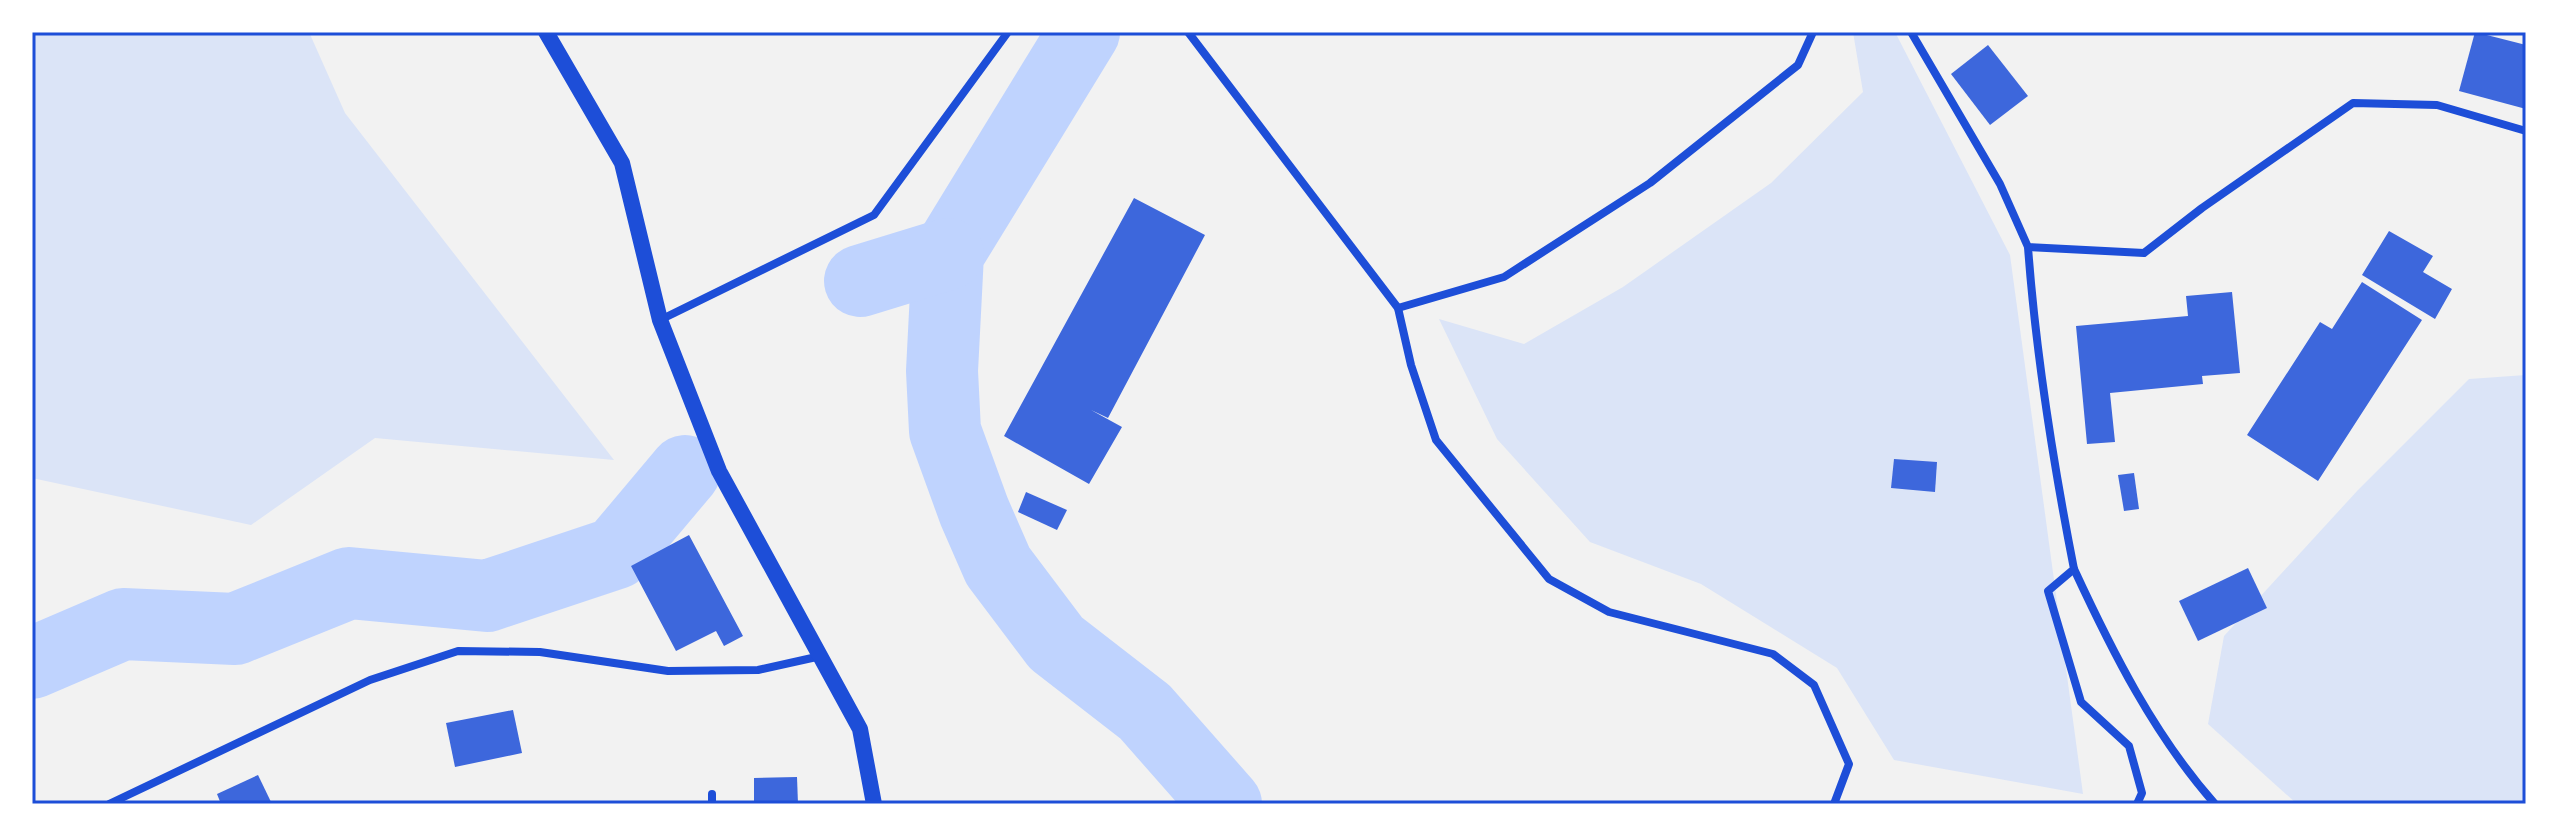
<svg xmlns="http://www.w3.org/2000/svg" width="2558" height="836" viewBox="0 0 2558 836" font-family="Roboto,sans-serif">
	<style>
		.green { fill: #dbe4f7 }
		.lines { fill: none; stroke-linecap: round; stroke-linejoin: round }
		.river { stroke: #bfd3fe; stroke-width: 72 }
		.building { fill: #3d67dc }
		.minor { stroke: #1d4ed8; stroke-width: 8 }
		.secondary { stroke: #1d4ed8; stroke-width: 16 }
		.neatline { fill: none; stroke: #1d4ed8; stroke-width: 3 }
	</style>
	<rect width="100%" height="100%" fill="#f2f2f2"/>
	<!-- green -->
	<g class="green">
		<path d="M32 32H309L345 113 614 460 375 438 251 525 32 478Z"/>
		<path d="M1853 32H1895L2010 255 2083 794 1894 760 1837 668 1701 584 1590 542 1497 439 1439 319 1524 344 1623 287 1771 183 1863 92Z"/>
		<path d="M2526 375V804H2297L2208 724 2224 636 2358 490 2469 379Z"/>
	</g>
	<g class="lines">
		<!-- river -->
		<g class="river">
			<path d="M1084 32 948 254 942 371 945 431 974 511 998 566 1056 643 1145 712 1226 804"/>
			<path d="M860 281 948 254"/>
			<path d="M32 663 123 624 235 629 349 583 487 596 616 553 685 471"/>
		</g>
	</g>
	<!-- building -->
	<g class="building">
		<path d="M2475 32 2526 45V109L2459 91Z"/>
		<path d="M1988 45 2028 96 1990 125 1951 74Z"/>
		<path d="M1134 198 1205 235 1108 418 1091 410 1122 427 1089 484 1004 436Z"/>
		<path d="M2389 231 2433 256 2423 272 2452 289 2435 319 2362 275Z"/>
		<path d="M2362 282 2422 320 2318 481 2247 435 2320 322 2332 329Z"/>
		<path d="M2232 292 2240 373 2202 376 2203 384 2110 393 2115 442 2087 444 2076 326 2188 316 2186 296Z"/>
		<path d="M1894 459 1937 462 1935 492 1891 488Z"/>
		<path d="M2134 473 2139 509 2124 511 2118 475Z"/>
		<path d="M1026 492 1067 510 1057 530 1018 512Z"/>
		<path d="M689 535 743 636 724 646 716 631 676 651 631 566Z"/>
		<path d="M2248 568 2267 608 2198 641 2179 601Z"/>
		<path d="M513 710 522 753 455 767 446 723Z"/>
		<path d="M258 775 272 804H221L217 794Z"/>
		<path d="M797 777 798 804H754V778Z"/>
	</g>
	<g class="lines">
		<!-- minor -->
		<g class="minor">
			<path d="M1188 32 1398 308 1411 365 1436 440 1549 579 1609 612 1773 654 1814 685 1849 764 1834 804"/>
			<path d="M1911 32 2000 184 2028 247 2144 253 2202 208 2353 103 2437 105 2526 131"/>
			<path d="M2028 247C2036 356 2053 462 2074 569L2048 591 2081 702 2129 746 2142 793 2137 804"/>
			<path d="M1398 308 1504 277 1650 183 1798 65 1813 32"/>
			<path d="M660 320 874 215 1008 32"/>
			<path d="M2074 569C2112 651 2154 735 2215 804"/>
			<path d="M712 794V804"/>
			<path d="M109 804 370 680 458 651 540 652 668 671 758 670 821 656"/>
		</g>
		<!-- secondary -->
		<path class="secondary" d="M546 32 622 163 660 320 719 471 860 729 874 804"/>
	</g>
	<!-- border -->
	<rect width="2558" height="836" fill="none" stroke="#ffffff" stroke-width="68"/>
	<rect x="34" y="34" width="2490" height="768" class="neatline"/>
</svg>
